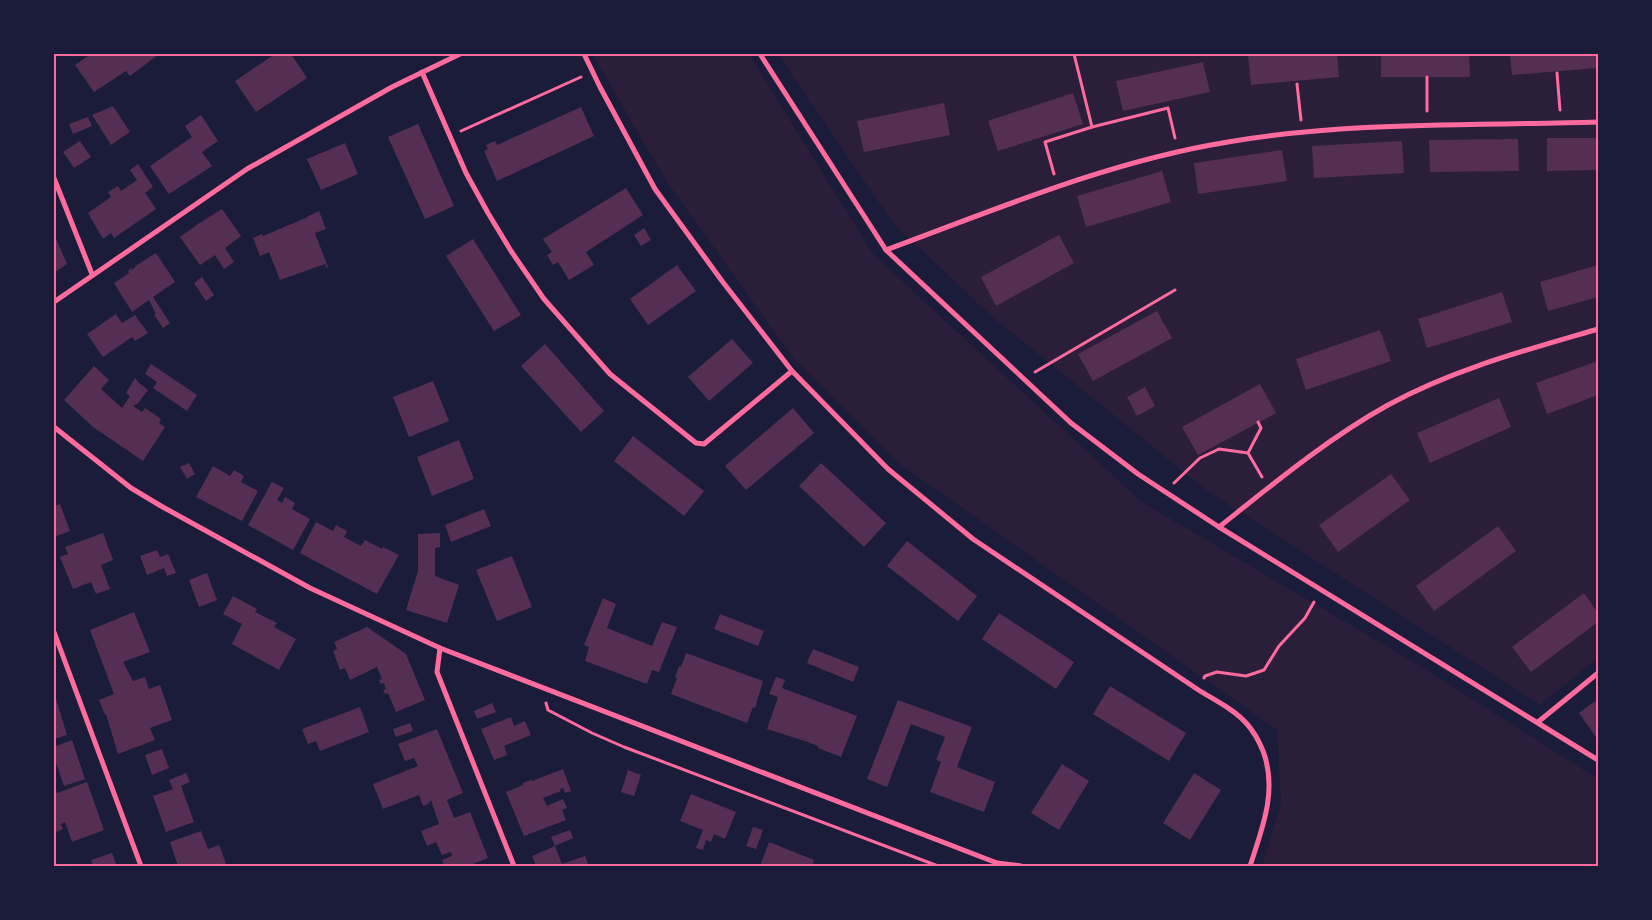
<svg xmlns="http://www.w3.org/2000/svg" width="1652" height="920" viewBox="0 0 1652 920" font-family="'PT Sans Narrow',sans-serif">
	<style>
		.green { fill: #2a1e3b }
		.building { fill: #542f53 }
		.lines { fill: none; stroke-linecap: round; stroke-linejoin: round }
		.path { stroke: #ff6b9d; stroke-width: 3 }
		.minor { stroke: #ff6b9d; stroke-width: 5 }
		.neatline { fill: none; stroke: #ff6b9d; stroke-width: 2 }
	</style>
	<rect width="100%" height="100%" fill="#1b1b3a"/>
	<!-- green -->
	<g class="green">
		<path d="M592 54H749L873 254 1142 502 1422 667 1598 779V866H1262L1281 803 1277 730 897 462 794 359 667 182Z"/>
		<path d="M778 54H1598V658L1540 705 1206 490 990 315 892 222Z"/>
	</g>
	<!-- building -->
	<g class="building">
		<path d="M86 54H159L130 76 126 71 94 92 75 65 88 56Z"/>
		<path d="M275 54H291L307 78 256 112 235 81Z"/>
		<path d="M1248 54H1337L1339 77 1251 85Z"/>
		<path d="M1381 54H1469L1470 77H1381Z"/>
		<path d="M1510 54H1598V68L1512 75Z"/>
		<path d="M1203 62 1210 92 1123 111 1116 81Z"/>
		<path d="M1073 93 1083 124 998 151 988 121Z"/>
		<path d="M944 103 950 135 864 152 857 121Z"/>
		<path d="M113 106 130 132 111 145 92 115Z"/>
		<path d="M581 107 594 136 497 181 484 151 488 149 486 145 495 141 497 145Z"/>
		<path d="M201 115 218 141 202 152 212 166 169 194 150 166 192 137 185 126Z"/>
		<path d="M88 117 92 126 73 134 69 124Z"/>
		<path d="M418 124 454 206 425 219 388 137Z"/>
		<path d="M1547 138H1598V170L1547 171Z"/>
		<path d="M1518 139 1519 171 1430 172 1429 140Z"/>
		<path d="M80 141 91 157 74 168 63 152Z"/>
		<path d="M1402 141 1404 173 1314 178 1312 146Z"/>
		<path d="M345 143 358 174 321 190 307 159Z"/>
		<path d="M1282 150 1287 181 1198 194 1194 163Z"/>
		<path d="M138 164 153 187 145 193 156 209 114 238 111 233 103 239 88 213 111 197 108 192 118 186 121 191 137 180 130 170Z"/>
		<path d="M1162 171 1171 202 1086 227 1077 196Z"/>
		<path d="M626 188 643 215 586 252 594 265 569 280 558 262 553 265 547 255 552 252 543 239Z"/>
		<path d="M222 209 241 236 225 248 234 262 224 269 215 255 200 265 180 237 198 224Z"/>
		<path d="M319 211 326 229 315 233 328 267 327 268 325 264 280 280 269 252 260 256 253 238 262 234 263 236 308 217V216Z"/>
		<path d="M644 228 651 240 641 246 634 235Z"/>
		<path d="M54 234 67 264 54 273Z"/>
		<path d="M1059 235 1074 263 996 306 981 277Z"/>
		<path d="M473 239 521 315 494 331 446 256Z"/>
		<path d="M156 253 175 282 153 297 170 323 163 328 154 315 156 314 149 300 132 312 114 283 129 273 128 271 131 268 132 270 137 265Z"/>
		<path d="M677 265 696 291 648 325 630 299Z"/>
		<path d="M1598 265V297L1548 311 1540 282Z"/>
		<path d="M202 277 214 295 206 301 194 283Z"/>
		<path d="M1502 292 1512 322 1427 348 1418 319Z"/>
		<path d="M1157 311 1172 338 1093 381 1078 354Z"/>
		<path d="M116 314 122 323 135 315 148 333 135 341 132 337 103 357 87 334Z"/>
		<path d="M1380 330 1391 361 1306 390 1296 359Z"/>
		<path d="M732 339 753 363 709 401 688 377Z"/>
		<path d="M545 344 604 411 581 432 521 366Z"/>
		<path d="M1598 361V395L1547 414 1536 383Z"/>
		<path d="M151 364 197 395 187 411 153 388 157 382 145 374Z"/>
		<path d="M94 366 109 380 101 389 122 408 130 396 126 393 135 378 139 383 148 390 138 403 133 406 142 412 145 408 161 419 159 423 165 427 143 461 93 427 64 400Z"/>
		<path d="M433 381 449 421 409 437 393 397Z"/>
		<path d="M1260 384 1276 413 1198 455 1182 427Z"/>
		<path d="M1145 387 1155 406 1137 416 1127 397Z"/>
		<path d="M1499 398 1511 427 1430 463 1417 433Z"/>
		<path d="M793 408 814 433 746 490 725 466Z"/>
		<path d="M633 436 704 491 684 516 614 461Z"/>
		<path d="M459 440 474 479 432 496 417 457Z"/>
		<path d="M189 463 195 474 187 479 180 467Z"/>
		<path d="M821 463 886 523 864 547 799 486Z"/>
		<path d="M213 466 230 476 234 470 244 476 241 482 258 491 242 521 196 497Z"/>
		<path d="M1391 474 1410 500 1338 552 1319 525Z"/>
		<path d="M272 482 284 488 277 500 282 503 285 497 295 503 292 509 310 519 293 550 248 525Z"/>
		<path d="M60 504 70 531 54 537V506Z"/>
		<path d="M484 509 491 526 451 542 445 525Z"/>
		<path d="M316 522 333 531 336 525 347 531 344 537 361 546 365 540 382 549 383 547 399 555 377 594 300 553Z"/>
		<path d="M1498 526 1516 551 1434 611 1416 586Z"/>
		<path d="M103 533 113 560 101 565 110 589 96 594 91 582 73 589 60 557 68 554 65 547Z"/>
		<path d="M440 533V547L435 548V576L459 585 447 623 406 610 418 571V534Z"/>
		<path d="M907 541 977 596 958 621 887 566Z"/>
		<path d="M157 550 160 557 168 554 176 573 167 576 164 568 147 575 140 556Z"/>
		<path d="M512 556 532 607 497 621 476 570Z"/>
		<path d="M207 573 217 600 199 607 189 580Z"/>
		<path d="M1584 593 1598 613V622L1531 672 1512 647Z"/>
		<path d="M233 596 257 609 255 612 277 623 274 627 296 639 279 670 232 644 242 624 223 614Z"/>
		<path d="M603 598 616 604 607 628 652 646 662 622 677 627 659 672 652 670 647 684 585 661 589 647 584 645Z"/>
		<path d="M134 612 150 652 123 662 133 681 145 677 149 689 160 685 172 720 150 728 155 740 118 754 106 714 105 715 99 700 114 694 90 630Z"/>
		<path d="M999 613 1074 662 1056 689 982 639Z"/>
		<path d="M720 614 764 631 758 646 714 629Z"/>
		<path d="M367 627 406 654 425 700 396 712 388 693 385 694 383 690 386 689 384 683 381 684 379 680 382 679 377 667 350 680 345 668 340 670 333 651 337 649 334 642Z"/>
		<path d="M813 649 859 667 853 682 807 663Z"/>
		<path d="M686 653 763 681 755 708 753 707 747 723 671 694 677 678 675 677 679 666 681 667Z"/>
		<path d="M776 677 785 680 782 688 857 716 841 757 818 748V746L805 741 767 729 778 697 769 694Z"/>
		<path d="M1110 686 1186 733 1169 761 1093 714Z"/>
		<path d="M54 692 67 735 54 739Z"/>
		<path d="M898 700 972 727 957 767 995 782 984 812 930 792 941 762 936 760 945 737 911 724 887 787 867 779Z"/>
		<path d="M1595 701 1598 705V740L1579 713Z"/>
		<path d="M492 703 496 712 477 719 474 711Z"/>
		<path d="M360 707 369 732 320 751 316 741 308 744 302 729Z"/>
		<path d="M511 717 514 726 525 721 531 735 504 746 507 755 494 760 481 729Z"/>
		<path d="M410 723 413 731 396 737 393 729Z"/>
		<path d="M437 729 463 793 447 800 454 818 470 812 488 858 468 866H444L442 860 452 856 451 852 442 855 436 842 427 846 421 831 439 824 431 800 428 804 423 806 419 795 383 809 373 784 418 766 414 758 405 761 398 744Z"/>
		<path d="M72 740 85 779 64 786 54 757V747Z"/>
		<path d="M162 749 169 768 152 775 145 755Z"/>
		<path d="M1062 764 1089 781 1059 830 1031 813Z"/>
		<path d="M563 769 571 791 565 793 563 788 560 789 561 791 543 798 547 806 563 799 567 808 562 810 566 820 524 836 506 792 523 785V783L531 780 532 781Z"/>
		<path d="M628 770 641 775 634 796 621 792Z"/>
		<path d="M186 773 190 782 181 786 194 822 166 832 153 796 173 789 169 780Z"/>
		<path d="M1194 773 1221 790 1190 840 1163 823Z"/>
		<path d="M87 782 104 830 72 842 65 822 61 824 63 829 54 833V789H55L57 793Z"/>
		<path d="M691 794 736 812 725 839 714 834 711 842 706 840 703 850 696 848 703 830 680 821Z"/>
		<path d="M753 827 763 830 756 849 746 846Z"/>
		<path d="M570 830 573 838 555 846 551 837Z"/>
		<path d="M201 831 208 849 219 845 227 866H178L170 842Z"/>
		<path d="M769 842 814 860 813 864 818 866H760Z"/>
		<path d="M555 846 562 864 585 856 589 866H536L532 856Z"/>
		<path d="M112 853 117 866H93L91 860Z"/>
	</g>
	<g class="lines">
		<!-- path -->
		<g class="path">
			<path d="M1557 73 1560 110"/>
			<path d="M1427 77V111"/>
			<path d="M1297 84 1301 120"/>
			<path d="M1092 127 1168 108 1175 138"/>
			<path d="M461 131 581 77"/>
			<path d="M1054 174 1045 142 1092 127 1074 54"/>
			<path d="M1035 372 1175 290"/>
			<path d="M1248 453 1261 428 1258 422"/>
			<path d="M1174 483 1200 458 1219 449 1248 453 1262 477"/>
			<path d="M1204 678 1205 676 1217 672 1246 676 1264 670 1279 646 1305 618 1314 602"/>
			<path d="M546 703 548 710 592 733 624 747 938 866"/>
		</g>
		<!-- minor -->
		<g class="minor">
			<path d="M584 54 600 87 655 189 722 281 792 371 888 469 973 539 1197 689C1214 700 1234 709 1247 724 1254 732 1259 741 1263 751 1278 790 1262 829 1250 866"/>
			<path d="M760 54 886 250 1071 423 1138 474 1219 527 1598 760"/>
			<path d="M422 72 466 173 488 213 511 251 544 299 610 374 696 443 704 444 792 371"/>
			<path d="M54 178 92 274"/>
			<path d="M886 250C997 209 1110 161 1228 142 1351 121 1475 126 1598 122"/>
			<path d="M54 302 247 169 392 87 460 54"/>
			<path d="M54 427 131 488 161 506 310 588 440 648 997 863 1021 866"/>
			<path d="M1219 527C1273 484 1327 439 1388 405 1454 369 1526 350 1598 329"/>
			<path d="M54 632 141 866"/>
			<path d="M440 648 437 672 514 866"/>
			<path d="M1538 722 1598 673"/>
		</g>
	</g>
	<!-- border -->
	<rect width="1652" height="920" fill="none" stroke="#1b1b3a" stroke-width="110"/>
	<rect x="55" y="55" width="1542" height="810" class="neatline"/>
</svg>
